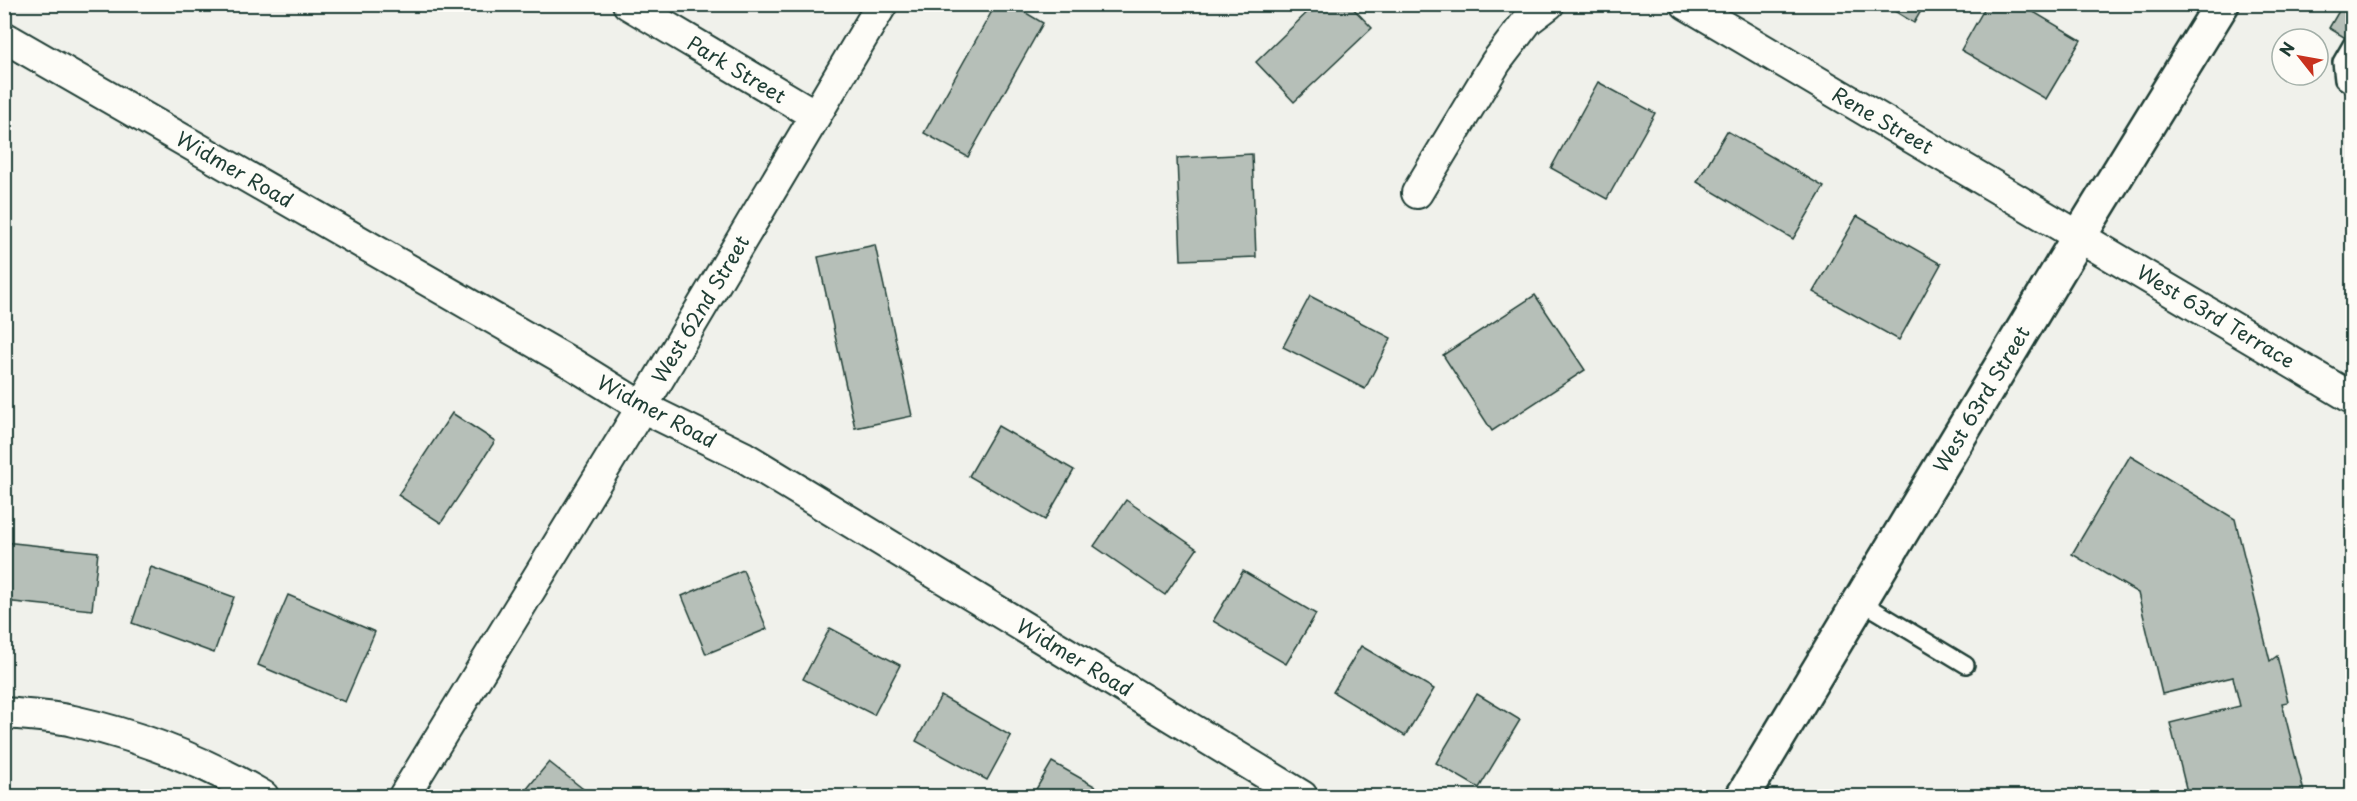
<svg xmlns="http://www.w3.org/2000/svg" width="2357" height="801" viewBox="0 0 2357 801" font-family="'Playpen Sans',sans-serif">
	<style>
		.building { fill: #b6bfb8; stroke: #1f3d34; stroke-width: 1.5 }
		.lines { fill: none; stroke-linecap: round; stroke-linejoin: round }
		.lane-casing { stroke: #1f3d34; stroke-width: 20 }
		.street-casing { stroke: #1f3d34; stroke-width: 34 }
		.secondary-casing { stroke: #1f3d34; stroke-width: 38 }
		.lane { stroke: #fdfcf7; stroke-width: 15 }
		.street { stroke: #fdfcf7; stroke-width: 30 }
		.secondary { stroke: #fdfcf7; stroke-width: 33 }
		.labels { text-anchor: middle; dominant-baseline: central; stroke-width: 6; stroke-linejoin: round; paint-order: stroke }
		.street-label { font-size: 20px; fill: #1f3d34; stroke: #fdfcf7 }
	</style>
	<rect width="100%" height="100%" fill="#f0f1eb"/>
	<filter id="ink" filterUnits="userSpaceOnUse"><feTurbulence type="fractalNoise" baseFrequency=".0167" numOctaves="2"/><feDisplacementMap in="SourceGraphic" scale="12" xChannelSelector="R" yChannelSelector="G"/><feConvolveMatrix kernelMatrix="1 2 1 2 8 2 1 2 1" color-interpolation-filters="sRGB"/></filter>
	<g filter="url(#ink)">
		<!-- building -->
		<g class="building">
			<path d="M996 4H1011L1043 23 968 157 924 133Z"/>
			<path d="M1316 4H1349L1372 28 1294 102 1256 62Z"/>
			<path d="M1883 4H1925L1914 23Z"/>
			<path d="M1987 4H2020L2081 40 2046 99 1961 50Z"/>
			<path d="M2343 4H2352V42L2329 28Z"/>
			<path d="M1598 82 1655 113 1607 199 1551 168Z"/>
			<path d="M1727 131 1824 187 1793 239 1697 182Z"/>
			<path d="M1252 154 1256 257 1181 260 1177 158Z"/>
			<path d="M1857 216 1941 264 1899 340 1813 292Z"/>
			<path d="M875 245 912 416 855 428 818 257Z"/>
			<path d="M1535 295 1585 370 1492 431 1443 355Z"/>
			<path d="M1310 296 1391 338 1365 389 1283 347Z"/>
			<path d="M452 413 495 441 441 523 398 495Z"/>
			<path d="M998 426 1074 470 1045 520 969 476Z"/>
			<path d="M2130 456 2235 519 2270 661 2277 656 2288 702 2282 703 2305 796H2188L2170 723 2240 706 2233 677 2162 694 2138 593 2072 554Z"/>
			<path d="M1126 500 1197 549 1165 595 1094 546Z"/>
			<path d="M4 542 98 552 92 610 4 601Z"/>
			<path d="M151 567 234 597 214 653 132 623Z"/>
			<path d="M743 570 767 629 706 654 682 596Z"/>
			<path d="M1243 571 1316 614 1286 664 1213 621Z"/>
			<path d="M288 595 375 632 345 702 258 665Z"/>
			<path d="M830 628 900 665 874 715 803 679Z"/>
			<path d="M1361 646 1434 689 1405 736 1333 692Z"/>
			<path d="M1477 694 1520 720 1479 788 1436 763Z"/>
			<path d="M941 696 1011 736 987 780 916 741Z"/>
			<path d="M549 762 592 796H521Z"/>
			<path d="M1052 762 1112 796H1032Z"/>
		</g>
		<g class="lines">
			<!-- lane casing -->
			<g class="lane-casing">
				<g id="lane">
					<path d="M2352 43 2341 62 2343 80 2352 86"/>
					<path d="M1860 601 1966 665"/>
				</g>
			</g>
			<!-- street casing -->
			<g class="street-casing">
				<g id="street">
					<path d="M628 4 815 115"/>
					<path d="M1686 4 2352 398"/>
					<path d="M4 37 571 363 642 407 744 457 1302 796"/>
					<path d="M1417 193 1496 62 1528 20 1549 4"/>
					<path d="M4 713C27 715 51 716 73 721 141 736 204 761 263 796"/>
					<path d="M404 796 642 407 882 4"/>
				</g>
			</g>
			<!-- secondary casing -->
			<g class="secondary-casing">
				<path id="secondary" d="M1743 796 2080 235 2222 4"/>
			</g>
			<!-- lane -->
			<use href="#lane" class="lane"/>
			<!-- street -->
			<use href="#street" class="street"/>
			<!-- secondary -->
			<use href="#secondary" class="secondary"/>
		</g>
	</g>
	<g class="labels">
		<!-- street labels -->
		<g class="street-label">
			<text transform="translate(737 69) rotate(31)">Park Street</text>
			<text transform="translate(1883 120) rotate(30)">Rene Street</text>
			<text transform="translate(235 169) rotate(30)">Widmer Road</text>
			<text transform="translate(700 309) rotate(-59)">West 62nd Street</text>
			<text transform="translate(2216 316) rotate(31)">West 63rd Terrace</text>
			<text transform="translate(1981 399) rotate(-59)">West 63rd Street</text>
			<text transform="translate(657 411) rotate(28)">Widmer Road</text>
			<text transform="translate(1075 657) rotate(31)">Widmer Road</text>
		</g>
	</g>
	<!-- margin -->
	<rect width="2357" height="801" fill="none" stroke="#fdfcf7" stroke-width="24"/>
	<rect x="12" y="12" width="2333" height="777" fill="none" stroke="#1f3d34" stroke-width="2" filter="url(#ink)"/>
	<!-- north arrow -->
	<g transform="translate(2300 57) rotate(301)"><circle r="28" fill="#fdfcf7" stroke="#a4b0a9" stroke-width="1.5"/>
	<path d="M0-4.5L10 22L0 15L-10 22Z" fill="#c8321e"/>
	<text y="-9" font-size="16" font-weight="bold" text-anchor="middle" fill="#1f3d34">N</text>
	</g>
</svg>
